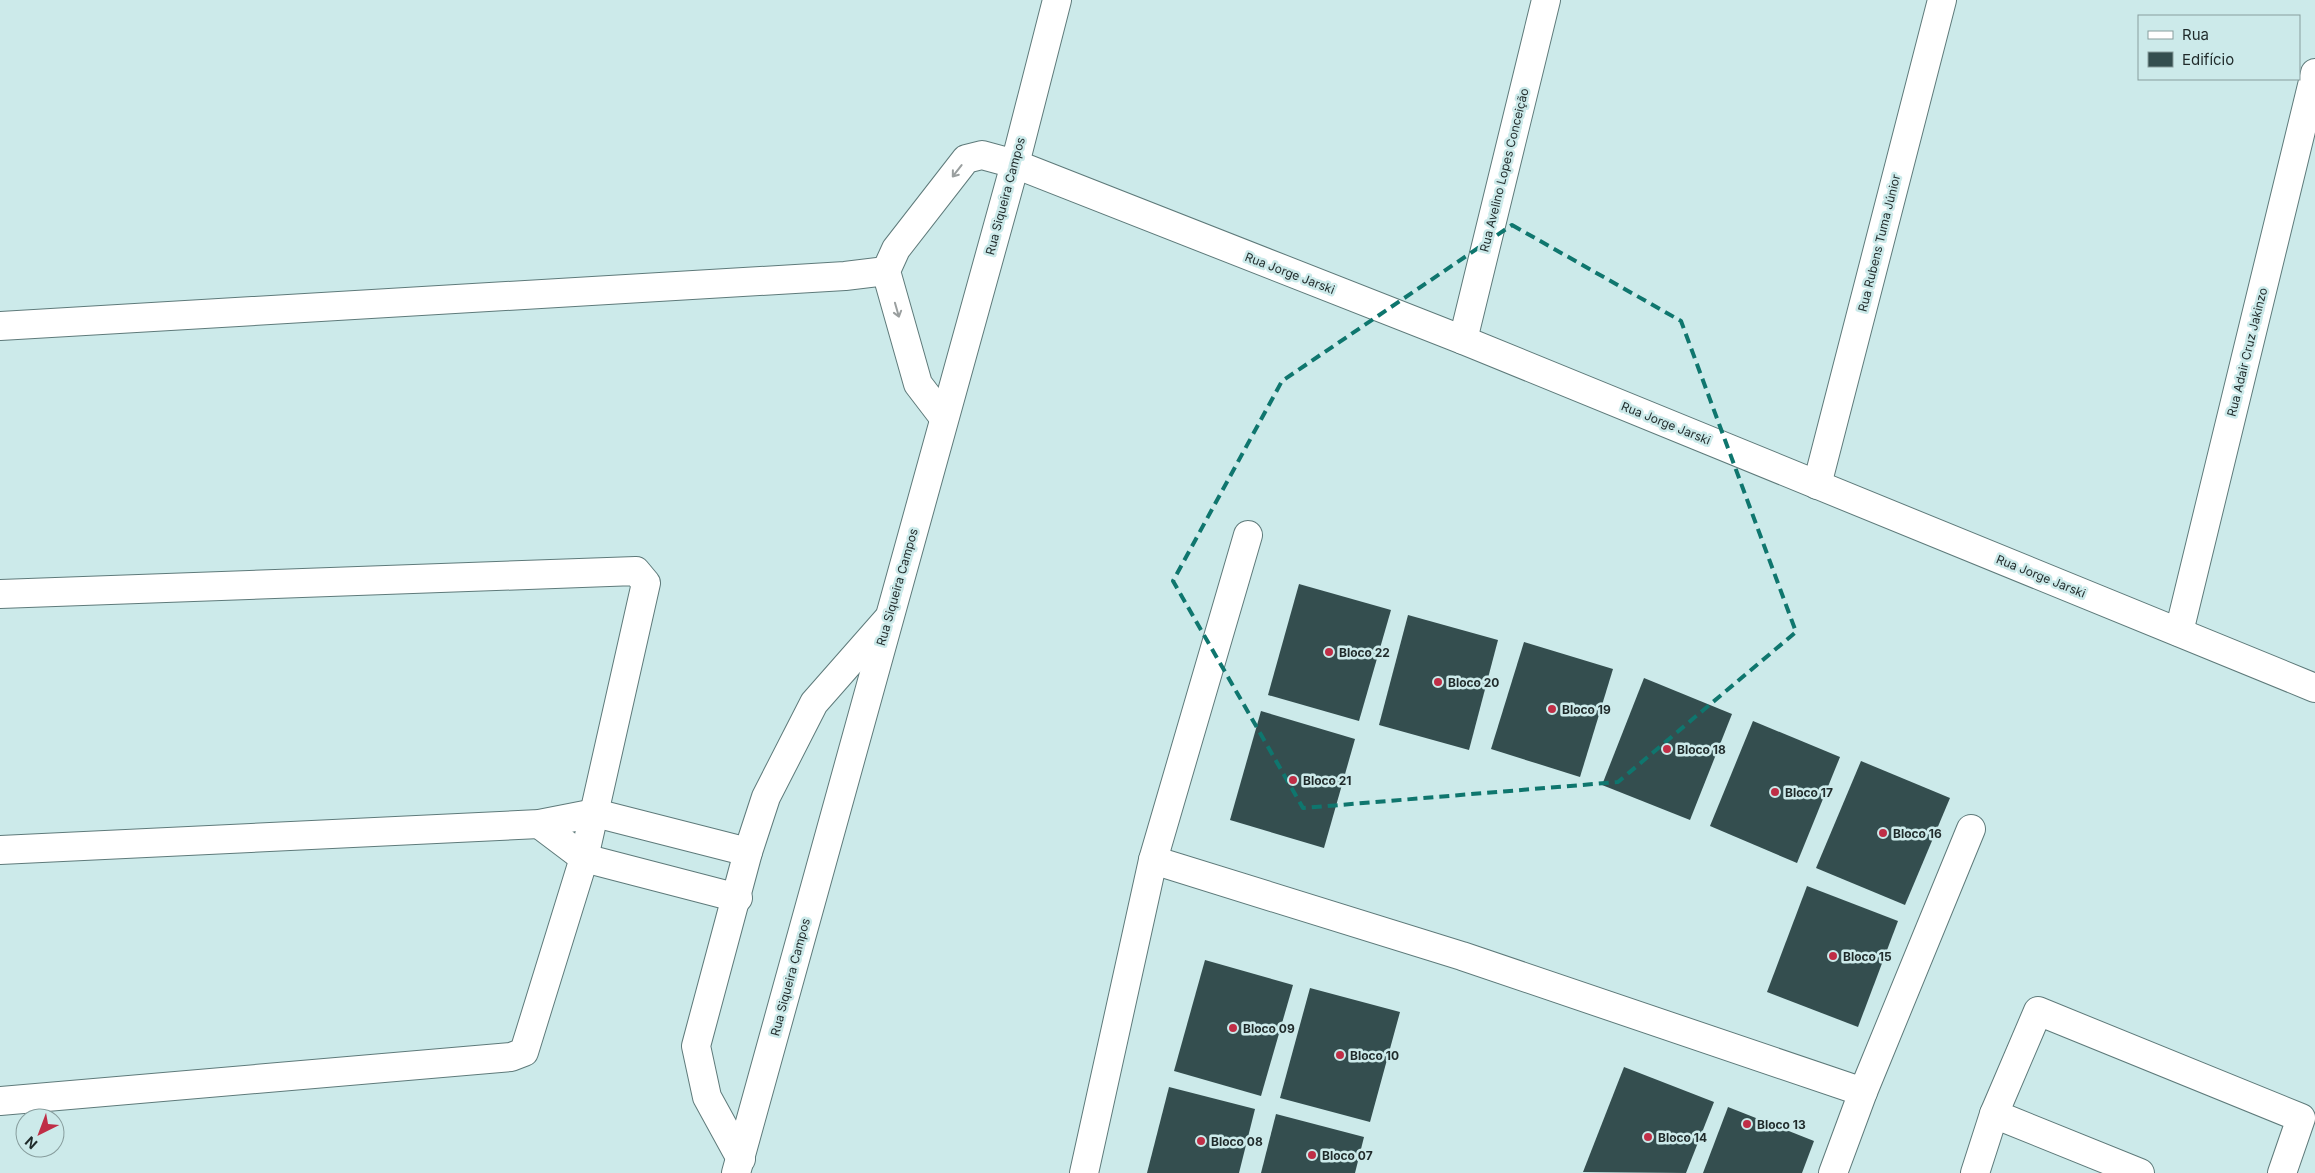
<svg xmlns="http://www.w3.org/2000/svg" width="2315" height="1173" viewBox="0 0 2315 1173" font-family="Inter,sans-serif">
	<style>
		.building { fill: #344e4f }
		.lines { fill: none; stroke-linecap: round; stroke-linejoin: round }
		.minor-casing { stroke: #5e7a7a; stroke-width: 30 }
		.major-casing { stroke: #5e7a7a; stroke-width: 30 }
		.minor { stroke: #fff; stroke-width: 28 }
		.major { stroke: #fff; stroke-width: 28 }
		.oneway { stroke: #9a9f9f }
		.marked { fill: none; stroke: #0f766e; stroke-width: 4; stroke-dasharray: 10 6; stroke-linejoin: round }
		.poi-dot { fill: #bf2e46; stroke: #cceaea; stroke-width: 2 }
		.labels { text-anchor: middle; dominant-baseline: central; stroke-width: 5; stroke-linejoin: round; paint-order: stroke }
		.street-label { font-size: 12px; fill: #1f2a2a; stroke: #cceaea }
		.poi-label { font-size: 12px; font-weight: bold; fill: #1f2a2a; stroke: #cceaea; text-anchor: start }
	</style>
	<rect width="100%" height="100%" fill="#cceaea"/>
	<!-- building -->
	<g class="building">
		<path d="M1299 584 1391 610 1359 721 1268 695Z"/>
		<path d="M1408 615 1498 640 1469 750 1379 725Z"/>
		<path d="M1524 642 1613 669 1580 777 1491 749Z"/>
		<path d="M1644 678 1732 714 1690 820 1602 785Z"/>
		<path d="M1261 711 1355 739 1324 848 1230 820Z"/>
		<path d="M1753 721 1840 757 1797 863 1710 826Z"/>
		<path d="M1861 761 1950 798 1905 905 1816 868Z"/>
		<path d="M1807 886 1898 921 1858 1027 1767 992Z"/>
		<path d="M1205 960 1293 985 1261 1096 1174 1071Z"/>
		<path d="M1310 988 1400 1012 1370 1122 1280 1098Z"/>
		<path d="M1624 1067 1714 1102 1686 1173 1583 1172Z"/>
		<path d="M1169 1087 1255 1109 1239 1173H1147Z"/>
		<path d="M1728 1107 1814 1141 1802 1173H1703Z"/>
		<path d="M1276 1114 1364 1137 1355 1173H1261Z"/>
	</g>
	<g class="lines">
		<!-- minor casing -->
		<g class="minor-casing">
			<g id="minor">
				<path d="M0 326 845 276 886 271"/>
				<path d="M1463 340 1546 0"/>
				<path d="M944 418 918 384 886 271 896 249 966 159 982 155 1015 164 1463 340 2315 688"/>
				<path d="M1817 485 1942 0"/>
				<path d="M0 594 636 571 646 583 584 858 524 1052 511 1057 0 1101"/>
				<path d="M2179 632 2315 73"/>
				<path d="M539 824 584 858 738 898"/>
				<path d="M0 850 539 824 595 813 748 852"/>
				<path d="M1153 860 1462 956 1863 1092"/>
				<path d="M1994 1114 2140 1173"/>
				<path d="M741 1159 707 1097 696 1046 748 852 766 797 814 703 887 620"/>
				<path d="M1084 1173 1153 860 1248 535"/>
				<path d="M1833 1173 1863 1092 1971 829"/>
				<path d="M1975 1173 1994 1114 2038 1011 2301 1118 2282 1173"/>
			</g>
		</g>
		<!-- major casing -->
		<g class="major-casing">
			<path id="major" d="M736 1173 1015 164 1057 0"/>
		</g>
		<!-- minor -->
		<use href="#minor" class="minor"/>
		<!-- major -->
		<use href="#major" class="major"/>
	</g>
	<!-- one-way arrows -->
	<defs><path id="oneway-shaft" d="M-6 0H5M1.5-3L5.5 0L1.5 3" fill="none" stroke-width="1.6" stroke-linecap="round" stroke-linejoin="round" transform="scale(1.25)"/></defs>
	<g class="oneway">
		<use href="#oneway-shaft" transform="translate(957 171) rotate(128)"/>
		<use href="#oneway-shaft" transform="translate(897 310) rotate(74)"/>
	</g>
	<!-- marked area -->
	<path class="marked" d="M1512 225 1681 321 1796 632 1618 782 1303 808 1173 581 1282 381Z"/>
	<!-- markers -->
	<g class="poi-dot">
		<circle cx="1329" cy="652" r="5"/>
		<circle cx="1438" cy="682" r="5"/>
		<circle cx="1552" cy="709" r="5"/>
		<circle cx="1667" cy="749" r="5"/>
		<circle cx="1293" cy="780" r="5"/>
		<circle cx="1775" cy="792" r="5"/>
		<circle cx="1883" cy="833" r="5"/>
		<circle cx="1833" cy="956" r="5"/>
		<circle cx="1233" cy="1028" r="5"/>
		<circle cx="1340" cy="1055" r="5"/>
		<circle cx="1747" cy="1124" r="5"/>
		<circle cx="1648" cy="1137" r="5"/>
		<circle cx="1201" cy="1141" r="5"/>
		<circle cx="1312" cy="1155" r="5"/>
	</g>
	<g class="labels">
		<!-- street labels -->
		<g class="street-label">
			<text transform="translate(1504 170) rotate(-76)">Rua Avelino Lopes Conceição</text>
			<text transform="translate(1005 196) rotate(-75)">Rua Siqueira Campos</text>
			<text transform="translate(1879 243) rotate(-76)">Rua Rubens Tuma Júnior</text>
			<text transform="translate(1290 273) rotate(21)">Rua Jorge Jarski</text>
			<text transform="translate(2247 352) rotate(-76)">Rua Adair Cruz Jakinzo</text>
			<text transform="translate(1666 423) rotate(22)">Rua Jorge Jarski</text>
			<text transform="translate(2041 576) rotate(22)">Rua Jorge Jarski</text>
			<text transform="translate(897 587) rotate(-74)">Rua Siqueira Campos</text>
			<text transform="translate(790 977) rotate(-75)">Rua Siqueira Campos</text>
		</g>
		<!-- poi labels -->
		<g class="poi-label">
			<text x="1339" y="652">Bloco 22</text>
			<text x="1448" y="682">Bloco 20</text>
			<text x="1562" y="709">Bloco 19</text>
			<text x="1677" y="749">Bloco 18</text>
			<text x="1303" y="780">Bloco 21</text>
			<text x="1785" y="792">Bloco 17</text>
			<text x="1893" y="833">Bloco 16</text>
			<text x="1843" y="956">Bloco 15</text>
			<text x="1243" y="1028">Bloco 09</text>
			<text x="1350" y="1055">Bloco 10</text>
			<text x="1757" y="1124">Bloco 13</text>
			<text x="1658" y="1137">Bloco 14</text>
			<text x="1211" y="1141">Bloco 08</text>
			<text x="1322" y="1155">Bloco 07</text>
		</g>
	</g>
	<!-- legend -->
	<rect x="2138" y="15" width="162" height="65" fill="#cceaea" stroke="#879d9d"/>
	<rect x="2148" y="31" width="25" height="8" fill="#ffffff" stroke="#879d9d"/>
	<text x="2182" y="40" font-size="15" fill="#1f2a2a">Rua</text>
	<rect x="2148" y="52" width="25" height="15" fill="#344e4f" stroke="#879d9d"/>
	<text x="2182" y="65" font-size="15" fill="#1f2a2a">Edifício</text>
	<!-- north arrow -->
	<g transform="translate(40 1133) rotate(222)"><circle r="24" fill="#cceaea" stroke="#879d9d"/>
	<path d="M0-4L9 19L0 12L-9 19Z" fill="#bf2e46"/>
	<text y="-8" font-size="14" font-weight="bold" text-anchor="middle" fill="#1f2a2a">N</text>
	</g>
</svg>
